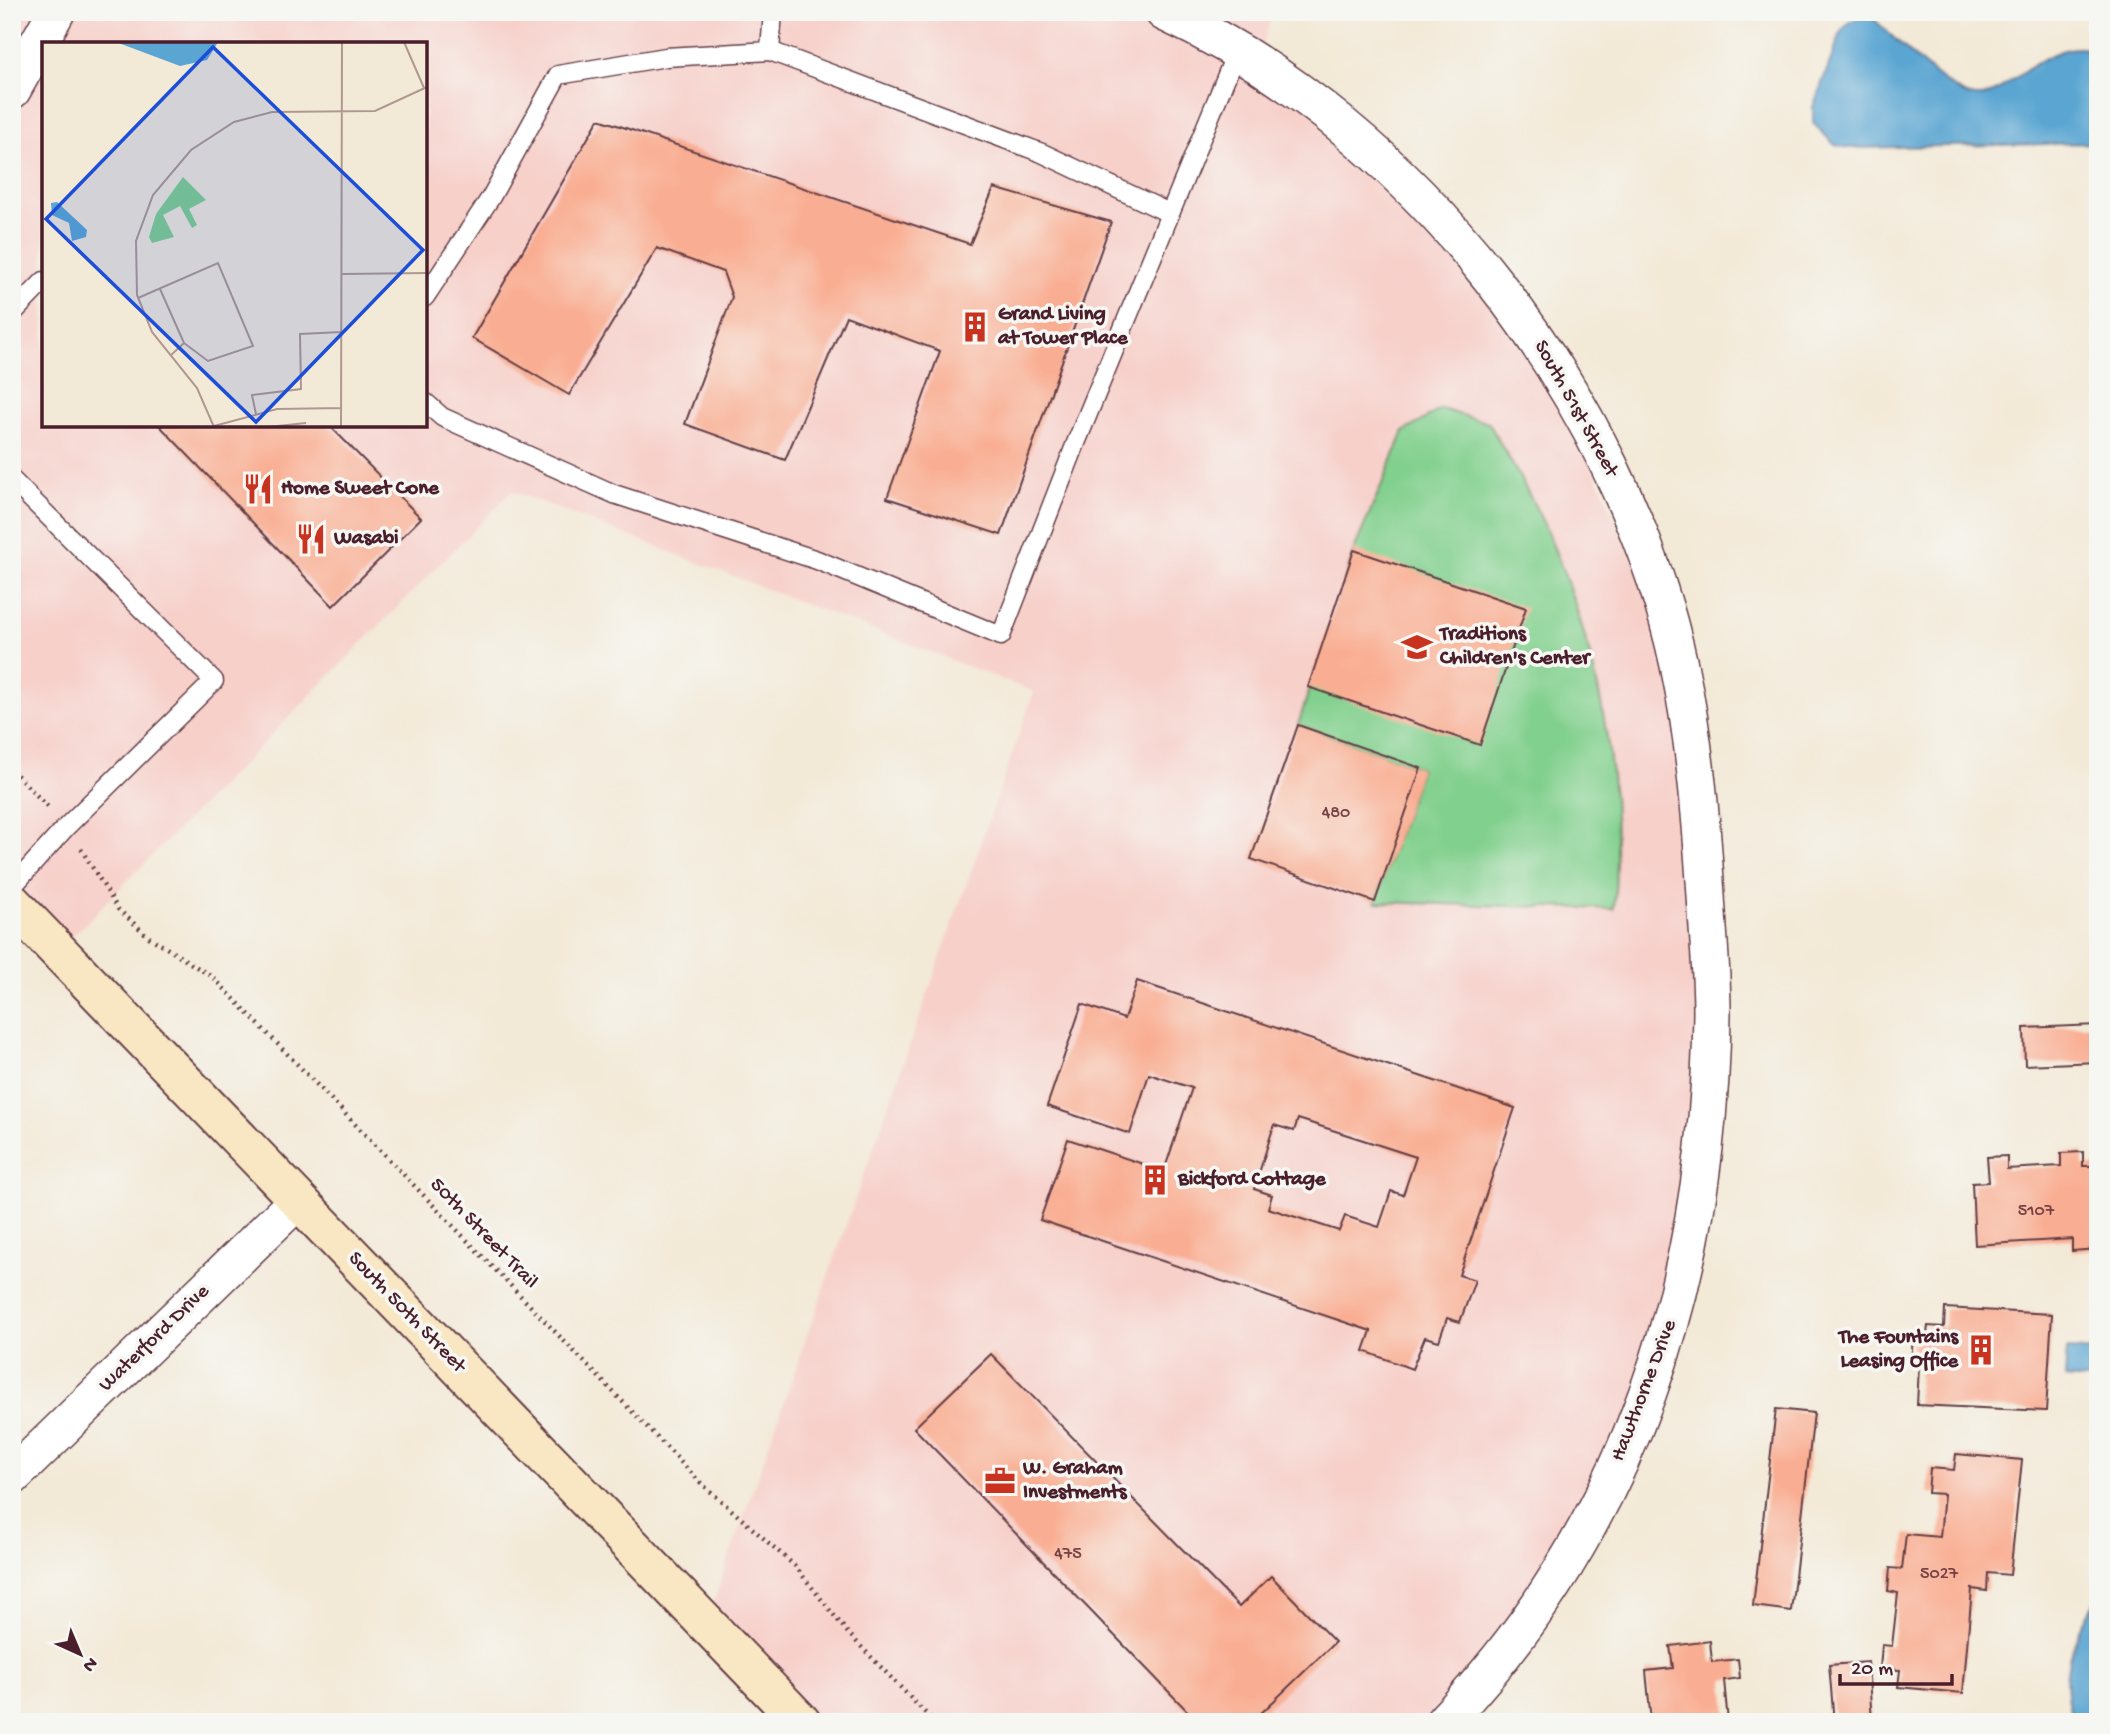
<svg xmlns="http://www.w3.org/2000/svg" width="2110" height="1734" viewBox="0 0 2110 1734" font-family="'Gochi Hand',sans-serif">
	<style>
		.built { fill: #f7d0ca; fill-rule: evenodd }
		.green { fill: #82d08e; stroke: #66785c; stroke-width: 2 }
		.water { fill: #5aa5d2; stroke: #52627e; stroke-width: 2 }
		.building { fill: #f9ad92; fill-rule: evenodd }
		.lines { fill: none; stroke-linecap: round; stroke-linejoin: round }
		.lane-casing { stroke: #633d45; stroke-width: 21 }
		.street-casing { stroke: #633d45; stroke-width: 40 }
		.secondary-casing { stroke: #633d45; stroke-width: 42 }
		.path { stroke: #633d45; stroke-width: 4.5; stroke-dasharray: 2 5; stroke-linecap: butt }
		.lane { stroke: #fff; stroke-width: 18 }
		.street { stroke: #fff; stroke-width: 37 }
		.secondary { stroke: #f9e7c3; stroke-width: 38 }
		.labels { text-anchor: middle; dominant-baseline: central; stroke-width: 7; stroke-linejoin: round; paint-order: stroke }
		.number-label { font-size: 18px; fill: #764245 }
		.poi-label { font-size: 21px; font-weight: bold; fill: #4a1f2b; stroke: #f6f6f2; text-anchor: start }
		.street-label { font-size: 21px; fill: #4a1f2b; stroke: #f6f6f2 }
		.inset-road { fill: none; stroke: #af9892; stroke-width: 2 }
		.view { fill: #1d4ed8; fill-opacity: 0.15; stroke: #1d4ed8; stroke-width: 3.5 }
		.inset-edge { fill: none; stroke: #4a1f2b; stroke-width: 3.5 }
	</style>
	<rect width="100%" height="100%" fill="#f6f6f2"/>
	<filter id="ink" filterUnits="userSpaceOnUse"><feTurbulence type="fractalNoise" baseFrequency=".0143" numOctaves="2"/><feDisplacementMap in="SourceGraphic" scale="14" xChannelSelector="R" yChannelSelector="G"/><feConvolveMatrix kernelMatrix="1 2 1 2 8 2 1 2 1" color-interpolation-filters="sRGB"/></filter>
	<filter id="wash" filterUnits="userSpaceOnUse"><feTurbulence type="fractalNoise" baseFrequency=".00686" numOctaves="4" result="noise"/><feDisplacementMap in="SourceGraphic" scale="28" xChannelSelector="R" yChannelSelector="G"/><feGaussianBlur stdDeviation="1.57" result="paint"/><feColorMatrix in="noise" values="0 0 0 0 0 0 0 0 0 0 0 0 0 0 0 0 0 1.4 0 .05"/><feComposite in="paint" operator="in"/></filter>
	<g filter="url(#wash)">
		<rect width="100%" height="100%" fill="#f3e9d7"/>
		<!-- built -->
		<path class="built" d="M12 12H1273L1256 64 1331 118 1534 335 1678 661 1709 1089 1624 1453 1444 1722H801L706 1623 1034 692 512 491 59 950 12 906ZM44 44H425V425H44Z"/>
		<!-- green -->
		<path class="green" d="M1441 409 1489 423C1509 460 1533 497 1549 536 1599 653 1624 783 1614 909L1375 902 1421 768 1298 725 1354 550 1404 432Z"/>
		<!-- water -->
		<g class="water">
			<path d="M1868 14C1891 34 1948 94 1975 97 2005 100 2050 31 2098 52V143L1849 148 1835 145 1813 123V107L1842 30 1851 21Z"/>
			<path d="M2067 1349 2098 1351V1381L2065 1378Z"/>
			<path d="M2098 1596V1722H2074C2055 1674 2074 1637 2098 1596Z"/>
		</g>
		<g id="blocks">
			<!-- building -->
			<g class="building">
				<path d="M599 119 970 244 994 188 1111 222 1001 535 887 498 940 351 846 316 785 460 685 424 732 297 723 272 657 248 569 395 472 338Z"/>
				<path d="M159 425H329L421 518 333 606Z"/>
				<path d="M1354 550 1526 608 1480 745 1308 687Z"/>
				<path d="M1298 725 1421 768 1375 902 1251 859Z"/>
				<path d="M1137 981 1515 1108 1459 1275 1475 1280 1460 1322 1447 1318 1439 1341 1425 1337 1412 1369 1364 1351 1371 1331 1040 1220 1068 1139 1164 1171 1192 1088 1149 1074 1130 1134 1047 1106 1082 1004 1124 1019ZM1298 1119 1416 1157 1403 1195 1391 1191 1379 1227 1345 1216 1339 1231 1268 1208 1272 1195 1254 1189 1274 1125 1294 1131Z"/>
				<path d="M2098 1025V1062L2025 1065 2024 1028Z"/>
				<path d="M2083 1152V1166H2098V1249L2072 1251V1239L1975 1245 1972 1183 1989 1182 1987 1157 2007 1156V1169L2061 1166V1153Z"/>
				<path d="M1945 1308 2052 1314 2046 1411 1917 1405 1919 1366H1911L1913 1334H1927L1928 1326 1944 1327Z"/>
				<path d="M991 1354 1239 1607 1271 1576 1335 1642 1252 1722H1198L914 1428Z"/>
				<path d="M1776 1409 1814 1413 1791 1611 1753 1606Z"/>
				<path d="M1956 1454 2022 1460 2010 1575 1988 1573 1987 1591 1972 1589 1963 1693 1898 1687 1900 1670 1880 1669 1882 1645 1892 1646 1898 1593 1888 1591 1890 1568 1902 1569 1906 1534 1940 1537 1944 1494 1928 1493 1930 1468 1954 1470Z"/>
				<path d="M1710 1641 1712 1662 1738 1659 1740 1678 1724 1680 1728 1722H1651L1646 1671 1673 1668 1670 1646Z"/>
				<path d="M1868 1662 1872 1722H1834L1829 1665Z"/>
			</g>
		</g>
	</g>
	<g filter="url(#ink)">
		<use href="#blocks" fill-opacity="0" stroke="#633d45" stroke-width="2"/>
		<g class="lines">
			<!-- lane casing -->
			<g class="lane-casing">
				<g id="lane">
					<path d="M770 51 1042 153 1169 213"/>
					<path d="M425 297 491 197 558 75 666 57 770 51 773 12"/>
					<path d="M12 314 44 281"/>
					<path d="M425 402 442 417 614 494 817 560 1001 636 1076 443 1236 53"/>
					<path d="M12 480 214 681 67 826 12 887"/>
				</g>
			</g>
			<!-- street casing -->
			<g class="street-casing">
				<g id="street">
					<path d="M1164 12C1414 127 1621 397 1679 665 1696 746 1702 829 1707 912 1709 945 1712 979 1712 1012 1710 1279 1631 1526 1444 1722"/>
					<path d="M12 90 56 12"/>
					<path d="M12 1477 298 1200"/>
				</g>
			</g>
			<!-- secondary casing -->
			<g class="secondary-casing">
				<path id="secondary" d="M12 903 801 1722"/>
			</g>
			<!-- path -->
			<g class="path">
				<path d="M12 770 48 807"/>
				<path d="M81 849 118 909 149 937 214 978 701 1483 795 1566 848 1633 934 1722"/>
			</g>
			<!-- lane -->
			<use href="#lane" class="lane"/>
			<!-- street -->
			<use href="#street" class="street"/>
			<!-- secondary -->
			<use href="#secondary" class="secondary"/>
		</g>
	</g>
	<!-- icons -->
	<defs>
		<g id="building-bare" transform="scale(2.415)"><path d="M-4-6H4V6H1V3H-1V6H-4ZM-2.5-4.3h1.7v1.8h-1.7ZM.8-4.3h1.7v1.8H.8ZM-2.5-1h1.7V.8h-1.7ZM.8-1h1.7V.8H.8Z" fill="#c8321e" stroke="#f6f6f2" stroke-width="2.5" paint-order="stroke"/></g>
		<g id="restaurant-bare" transform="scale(2.415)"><path d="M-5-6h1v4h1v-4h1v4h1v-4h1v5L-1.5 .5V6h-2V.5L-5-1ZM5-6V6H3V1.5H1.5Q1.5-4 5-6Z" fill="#c8321e" stroke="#f6f6f2" stroke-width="2.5" paint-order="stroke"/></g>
		<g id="school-bare" transform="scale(2.415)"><path d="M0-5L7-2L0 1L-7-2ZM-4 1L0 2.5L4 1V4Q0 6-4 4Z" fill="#c8321e" stroke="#f6f6f2" stroke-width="2.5" paint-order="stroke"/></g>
		<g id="office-bare" transform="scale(2.415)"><path d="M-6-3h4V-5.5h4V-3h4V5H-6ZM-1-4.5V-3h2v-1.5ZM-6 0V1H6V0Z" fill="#c8321e" stroke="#f6f6f2" stroke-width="2.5" paint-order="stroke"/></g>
	</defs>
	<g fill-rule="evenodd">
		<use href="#building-bare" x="975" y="327"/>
		<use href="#restaurant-bare" x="258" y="489"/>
		<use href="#restaurant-bare" x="311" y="539"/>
		<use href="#school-bare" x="1417" y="647"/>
		<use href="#building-bare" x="1155" y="1180"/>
		<use href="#building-bare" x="1981" y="1350"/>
		<use href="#office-bare" x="1000" y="1481"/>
	</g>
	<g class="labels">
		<!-- number labels -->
		<g class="number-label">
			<text x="1336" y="813">480</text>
			<text x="2036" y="1211">5107</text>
			<text x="1068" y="1554">475</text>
			<text x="1939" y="1574">5027</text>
		</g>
		<!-- poi labels -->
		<g class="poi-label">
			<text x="998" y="315">Grand Living<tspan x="998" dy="24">at Tower Place</tspan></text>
			<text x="281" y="489">Home Sweet Cone</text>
			<text x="334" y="539">Wasabi</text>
			<text x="1440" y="635">Traditions<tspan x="1440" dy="24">Children's Center</tspan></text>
			<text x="1178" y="1180">Bickford Cottage</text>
			<text x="1958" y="1338" text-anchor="end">The Fountains<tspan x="1958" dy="24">Leasing Office</tspan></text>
			<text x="1023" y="1469">W. Graham<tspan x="1023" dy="24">Investments</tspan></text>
		</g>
		<!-- street labels -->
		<g class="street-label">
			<text transform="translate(1575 409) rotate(61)">South 51st Street</text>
			<text transform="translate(483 1234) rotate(46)">50th Street Trail</text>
			<text transform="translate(406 1313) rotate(46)">South 50th Street</text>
			<text transform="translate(155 1339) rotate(-44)">Waterford Drive</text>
			<text transform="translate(1645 1391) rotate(-69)">Hawthorne Drive</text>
		</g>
	</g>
	<!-- overview -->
	<g transform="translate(42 42)">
		<rect width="385" height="385" fill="#f3e9d7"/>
		<path d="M141 135 164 158 147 167 155 183 150 186 138 164 121 173 132 195 110 201 107 195 114 172Z" fill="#82d08e"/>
		<path d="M74 0H176L165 18 138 24ZM15 160 45 188 44 195 30 199 27 181 10 173 9 161Z" fill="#5aa5d2"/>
		<path class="inset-road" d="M362 0 382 46M300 232 385 231M118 247 142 301M96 256 176 221 211 304 166 319 142 301 128 314M214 372 210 353 259 347 258 292 300 290M172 384 235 367 299 366M172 385 155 346 110 290 95 253 94 199 111 153 149 108 192 80 230 70 333 69 385 45M226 385 264 381M299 385 300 0"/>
		<path class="view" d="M171 5 381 208 214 380 4 177Z"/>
		<rect width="385" height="385" class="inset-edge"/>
	</g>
	<!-- margin -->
	<rect width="2110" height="1734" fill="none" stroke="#f6f6f2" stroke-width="42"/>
	<!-- north arrow -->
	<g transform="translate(80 1654) rotate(136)" stroke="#f6f6f2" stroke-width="5" paint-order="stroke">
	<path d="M0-5L12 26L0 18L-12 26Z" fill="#4a1f2b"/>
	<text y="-10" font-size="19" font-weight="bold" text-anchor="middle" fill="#4a1f2b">N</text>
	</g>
	<!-- scale -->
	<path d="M1840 1674v10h112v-10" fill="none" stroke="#4a1f2b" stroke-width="3.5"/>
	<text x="1851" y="1674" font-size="21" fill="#4a1f2b" stroke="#f6f6f2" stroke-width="5" paint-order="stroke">20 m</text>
</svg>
